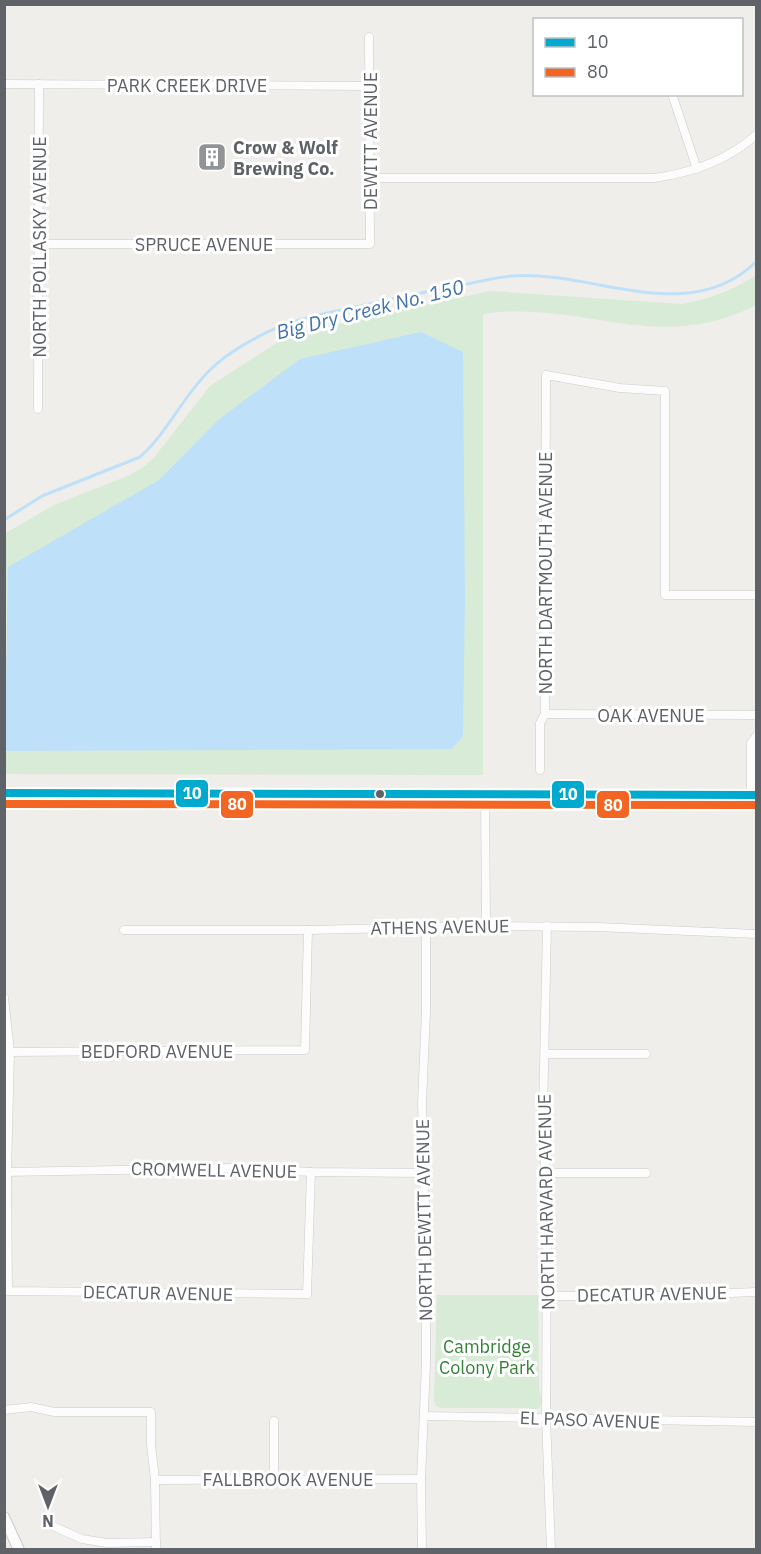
<svg xmlns="http://www.w3.org/2000/svg" width="761" height="1554" viewBox="0 0 761 1554" font-family="'IBM Plex Sans',sans-serif">
	<style>
		.green { fill: #d8ebd6 }
		.water { fill: #bfe0f9 }
		.lines { fill: none; stroke-linecap: round; stroke-linejoin: round }
		.stream { stroke: #bfe0f9; stroke-width: 3 }
		.minor-casing { stroke: #cbcccc; stroke-width: 9 }
		.tertiary-casing { stroke: #cbcccc; stroke-width: 10 }
		.secondary-casing { stroke: #cacacb; stroke-width: 12 }
		.minor { stroke: #fdfcfc; stroke-width: 8 }
		.tertiary { stroke: #fdfcfc; stroke-width: 9 }
		.secondary { stroke: #fdfcfc; stroke-width: 10 }
		.bus-1-casing { stroke: #fff; stroke-width: 12 }
		.bus-2-casing { stroke: #fff; stroke-width: 12 }
		.bus-1 { stroke: #00a9ce; stroke-width: 8 }
		.bus-2 { stroke: #f26522; stroke-width: 8 }
		.bus-dot { fill: #5f6368; stroke: #fff; stroke-width: 2 }
		.labels { text-anchor: middle; dominant-baseline: central; stroke-width: 6; stroke-linejoin: round; paint-order: stroke }
		.street-label { font-size: 18px; fill: #5f6368; stroke: #fff }
		.poi-label { font-size: 18px; font-weight: bold; fill: #5f6368; stroke: #fff; text-anchor: start }
		.park-label { font-size: 18px; fill: #348238; stroke: #fff }
		.water-label { font-size: 20px; font-style: italic; fill: #4174aa; stroke: #fff }
		.line-badge { stroke: #fff; stroke-width: 2 }
		.badge-label { font-size: 16px; text-anchor: middle; font-weight: bold; fill: #fff }
	</style>
	<rect width="100%" height="100%" fill="#efeeea"/>
	<!-- green -->
	<g class="green">
		<path d="M756 275V305C659 356 581 299 483 314V775L5 774 4 534 54 505 130 475 145 466 156 455 210 386 289 335 490 291 681 304C711 299 731 291 756 275Z"/>
		<path d="M437 1295H538L539 1388 542 1402 539 1408 530 1412 519 1408H441L436 1406 434 1401Z"/>
	</g>
	<!-- water -->
	<path class="water" d="M421 332 463 352 465 598 463 736 452 749 5 751 8 567 159 480 218 420 300 359Z"/>
	<g class="lines">
		<!-- stream -->
		<path class="stream" d="M4 520 42 496 140 457C169 431 184 394 211 369 227 353 256 337 276 328 305 316 339 311 369 304 402 297 434 290 467 284 482 281 497 277 512 276 594 270 687 328 756 262"/>
		<!-- minor casing -->
		<g class="minor-casing">
			<g id="minor">
				<path d="M4 84 370 86"/>
				<path d="M672 94 697 169"/>
				<path d="M370 178H654C691 173 728 160 756 135"/>
				<path d="M39 244H370L369 37"/>
				<path d="M38 409 39 84"/>
				<path d="M545 714 756 715"/>
				<path d="M540 770V723L545 714 546 375 620 388 665 391V595H756"/>
				<path d="M485 795 486 926"/>
				<path d="M751 795V743L756 736"/>
				<path d="M547 926 543 1113 547 1228 546 1418 551 1550"/>
				<path d="M124 930H308L486 926 598 927 756 934"/>
				<path d="M4 997 10 1052 7 1172 8 1291 307 1294 311 1172"/>
				<path d="M10 1052 305 1050 308 930"/>
				<path d="M545 1054H646"/>
				<path d="M4 1172 235 1168 311 1172 424 1173"/>
				<path d="M545 1173H646"/>
				<path d="M547 1296H656L756 1292"/>
				<path d="M4 1410 31 1407 54 1412H151V1444L155 1480 156 1550"/>
				<path d="M424 1416 756 1422"/>
				<path d="M274 1421V1480"/>
				<path d="M155 1480 421 1479"/>
				<path d="M55 1527 82 1539 107 1543 156 1542"/>
				<path d="M422 1550 421 1479 426 1364V1242L422 1103 426 1011V926"/>
			</g>
		</g>
		<!-- tertiary casing -->
		<g class="tertiary-casing">
			<path id="tertiary" d="M4 793 756 795"/>
		</g>
		<!-- secondary casing -->
		<g class="secondary-casing">
			<path id="secondary" d="M4 1517 19 1550"/>
		</g>
		<!-- minor -->
		<use href="#minor" class="minor"/>
		<!-- tertiary -->
		<use href="#tertiary" class="tertiary"/>
		<!-- secondary -->
		<use href="#secondary" class="secondary"/>
		<!-- bus-1 casing -->
		<g class="bus-1-casing">
			<path id="bus-1" d="M4 793 756 795"/>
		</g>
		<!-- bus-2 casing -->
		<g class="bus-2-casing">
			<path id="bus-2" d="M4 804 756 805"/>
		</g>
		<!-- bus-1 -->
		<use href="#bus-1" class="bus-1"/>
		<!-- bus-2 -->
		<use href="#bus-2" class="bus-2"/>
	</g>
	<!-- icons -->
	<defs>
		<g id="building-square" transform="scale(1.5)"><rect x="-9" y="-9" width="18" height="18" rx="4" fill="#919496" stroke="#fff"/><path d="M-4-6H4V6H1V3H-1V6H-4ZM-2.5-4.3h1.7v1.8h-1.7ZM.8-4.3h1.7v1.8H.8ZM-2.5-1h1.7V.8h-1.7ZM.8-1h1.7V.8H.8Z" fill="#fff"/></g>
	</defs>
	<g fill-rule="evenodd">
		<use href="#building-square" x="212" y="157"/>
	</g>
	<!-- markers -->
	<circle class="bus-dot" cx="380" cy="794" r="5"/>
	<g class="labels">
		<!-- street labels -->
		<g class="street-label">
			<text x="187" y="85">PARK CREEK DRIVE</text>
			<text transform="translate(370 141) rotate(-90)">DEWITT AVENUE</text>
			<text x="204" y="244">SPRUCE AVENUE</text>
			<text transform="translate(39 247) rotate(-90)">NORTH POLLASKY AVENUE</text>
			<text transform="translate(545 573) rotate(-90)">NORTH DARTMOUTH AVENUE</text>
			<text x="651" y="715">OAK AVENUE</text>
			<text transform="translate(440 927) rotate(-1)">ATHENS AVENUE</text>
			<text x="157" y="1051">BEDFORD AVENUE</text>
			<text transform="translate(214 1170) rotate(1)">CROMWELL AVENUE</text>
			<text transform="translate(546 1202) rotate(-91)">NORTH HARVARD AVENUE</text>
			<text transform="translate(424 1220) rotate(-91)">NORTH DEWITT AVENUE</text>
			<text transform="translate(158 1293) rotate(1)">DECATUR AVENUE</text>
			<text transform="translate(652 1294) rotate(-1)">DECATUR AVENUE</text>
			<text transform="translate(590 1420) rotate(2)">EL PASO AVENUE</text>
			<text x="288" y="1479">FALLBROOK AVENUE</text>
		</g>
		<!-- poi labels -->
		<g class="poi-label">
			<text x="233" y="147">Crow &amp; Wolf<tspan x="233" dy="21">Brewing Co.</tspan></text>
		</g>
		<!-- park labels -->
		<g class="park-label">
			<text x="487" y="1346">Cambridge<tspan x="487" dy="21">Colony Park</tspan></text>
		</g>
		<!-- water labels -->
		<g class="water-label">
			<text transform="translate(370 309) rotate(-14)">Big Dry Creek No. 150</text>
		</g>
	</g>
	<g class="line-badge">
		<rect x="175" y="779" width="34" height="29" rx="6" fill="#00a9ce"/>
		<rect x="551" y="780" width="34" height="29" rx="6" fill="#00a9ce"/>
		<rect x="220" y="790" width="34" height="29" rx="6" fill="#f26522"/>
		<rect x="596" y="790" width="34" height="29" rx="6" fill="#f26522"/>
	</g>
	<g class="badge-label">
		<text x="192" y="799">10</text>
		<text x="568" y="800">10</text>
		<text x="237" y="810">80</text>
		<text x="613" y="811">80</text>
	</g>
	<!-- border -->
	<rect width="761" height="1554" fill="none" stroke="#5f6368" stroke-width="12"/>
	<!-- legend -->
	<rect x="533" y="18" width="210" height="78" fill="#ffffff" stroke="#bfc1c3" stroke-width="1.5"/>
	<rect x="545" y="38" width="30" height="9" fill="#00a9ce" stroke="#bfc1c3" stroke-width="1.5"/>
	<text x="587" y="48" font-size="18" fill="#5f6368">10</text>
	<rect x="545" y="68" width="30" height="9" fill="#f26522" stroke="#bfc1c3" stroke-width="1.5"/>
	<text x="587" y="78" font-size="18" fill="#5f6368">80</text>
	<!-- north arrow -->
	<g transform="translate(48 1506) rotate(180)" stroke="#ffffff" stroke-width="4.5" paint-order="stroke">
	<path d="M0-4.5L10 22L0 15L-10 22Z" fill="#5f6368"/>
	<text y="-9" font-size="16" font-weight="bold" text-anchor="middle" fill="#5f6368">N</text>
	</g>
</svg>
